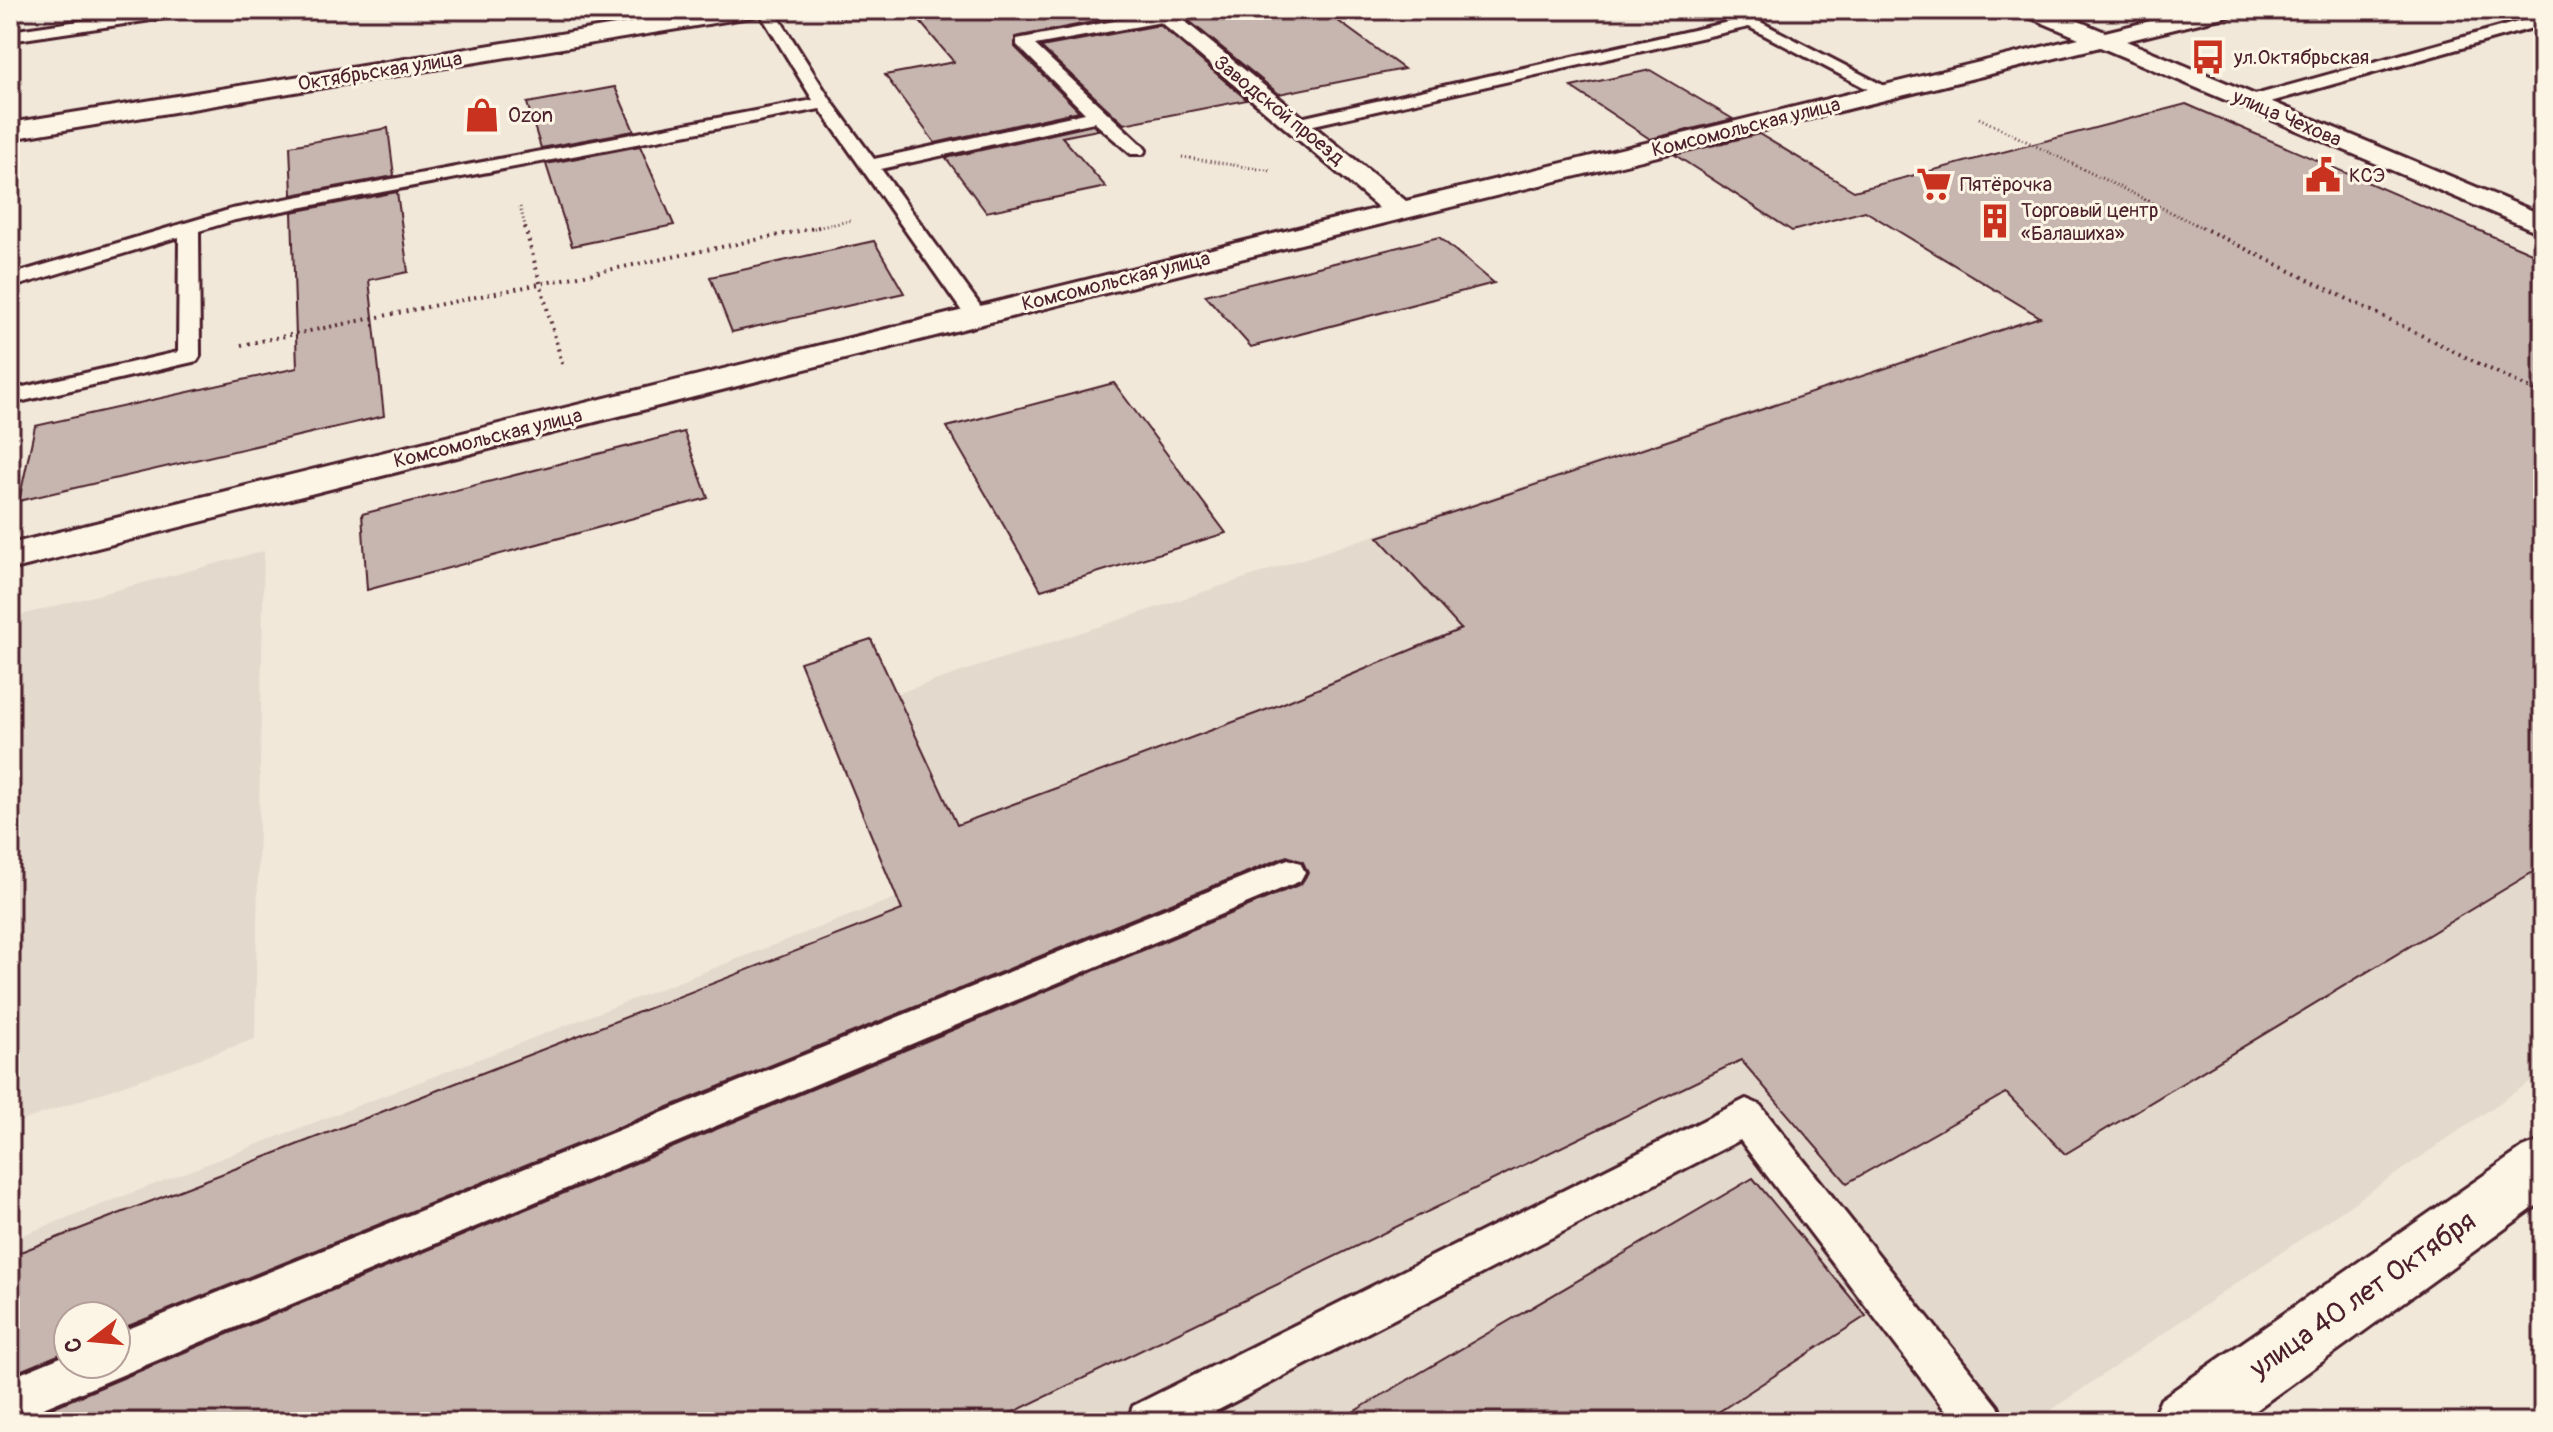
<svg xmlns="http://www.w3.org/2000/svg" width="2553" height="1432" viewBox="0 0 2553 1432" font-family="Pangolin,sans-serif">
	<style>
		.built { fill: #e4d9cd; fill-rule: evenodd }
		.building { fill: #c7b6af; stroke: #4a1f2b; stroke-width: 2 }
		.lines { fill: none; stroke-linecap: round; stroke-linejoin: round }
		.lane-casing { stroke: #4a1f2b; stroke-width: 6 }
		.street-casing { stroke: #4a1f2b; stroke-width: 6 }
		.secondary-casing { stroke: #4a1f2b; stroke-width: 6 }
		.path-far1 { stroke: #4a1f2b; stroke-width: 3; stroke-dasharray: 1 3; stroke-linecap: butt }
		.path { stroke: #4a1f2b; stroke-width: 4; stroke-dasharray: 2 5; stroke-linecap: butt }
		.lane { fill: #fcf5e5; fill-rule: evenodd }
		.street { fill: #fcf5e5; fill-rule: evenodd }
		.secondary { fill: #fcf5e5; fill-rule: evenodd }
		.labels { text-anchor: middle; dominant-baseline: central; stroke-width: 6; stroke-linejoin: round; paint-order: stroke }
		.far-poi-label { font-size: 20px; fill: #4a1f2b; stroke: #fcf5e5; text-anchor: start }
		.far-street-label { font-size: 20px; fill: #4a1f2b; stroke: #fcf5e5 }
		.near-street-label { font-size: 28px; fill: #4a1f2b; stroke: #fcf5e5 }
	</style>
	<rect width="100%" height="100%" fill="#f1e8da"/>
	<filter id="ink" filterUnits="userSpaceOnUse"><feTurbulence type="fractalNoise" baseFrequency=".0125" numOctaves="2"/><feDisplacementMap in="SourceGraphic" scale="16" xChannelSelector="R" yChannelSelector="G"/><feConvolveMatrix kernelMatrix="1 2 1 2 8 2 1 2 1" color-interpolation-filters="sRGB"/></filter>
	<g filter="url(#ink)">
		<!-- built -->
		<g class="built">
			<path d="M2215 257 2543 420V1073L2034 1422H10V1240L955 875 877 700ZM68 1316H116V1364H68Z"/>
			<path d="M264 551 255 1039 10 1125V618Z"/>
		</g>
		<!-- building -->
		<g class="building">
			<path d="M910 10H1143L1144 12 1015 37V47L1079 111 935 143 885 75 954 62Z"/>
			<path d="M1211 10H1323L1404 69 1279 94 1188 20 1202 18Z"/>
			<path d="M1160 25 1247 100 1124 124 1041 47Z"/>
			<path d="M1650 70 1733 119 1650 139 1571 87Z"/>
			<path d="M615 87 634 131 541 148 527 103Z"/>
			<path d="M2186 104 2543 258V866L2065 1154 2006 1093 1847 1183 1741 1060 993 1422H18L1301 884 1308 873 1303 862 1287 856 116 1331V1316H68V1351L10 1375V1256L902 910 800 662 871 639 957 825 1279 705 1461 629 1378 537 2040 317 1865 211 1792 231 1675 155 1759 134 1854 191Z"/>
			<path d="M1093 125 1098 130 1062 137 1106 187 986 212 946 158Z"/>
			<path d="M388 128 394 176 292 195 290 146Z"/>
			<path d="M640 146 674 225 572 246 546 164Z"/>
			<path d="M397 192 408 272 369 280 384 416 19 501 35 426 297 368 292 212Z"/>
			<path d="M1439 237 1494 283 1251 347 1205 295Z"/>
			<path d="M874 241 904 293 732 332 710 277Z"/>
			<path d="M1114 383 1226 533 1041 590 947 427Z"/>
			<path d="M684 432 708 498 367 590 362 514Z"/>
			<path d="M1753 1178 1866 1316 1703 1422H1336Z"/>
		</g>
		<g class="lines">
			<!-- lane casing -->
			<g class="lane-casing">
				<g id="lane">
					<path d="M154 10H193L185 15 10 41V31Z"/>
					<path d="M758 10H774L832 102 874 159 1085 113 1017 45V39L1174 10H1208L1200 15 1035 45 1143 146 1146 150 1143 154H1131L1094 122 881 169 987 315 984 320H968L820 109 235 220 199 231 200 356 197 361 10 404V390L178 352 179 237 10 288V275L232 209 813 100Z"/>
					<path d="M2543 15V25L2256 106 2250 107 2241 102 2244 98Z"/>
					<path d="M1751 17 1896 92 1887 97 1881 96 1749 27 1296 129 1287 124 1296 119Z"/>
					<path d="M1288 859 1300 863 1305 872 1300 881 10 1422V1378L68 1354V1364H116V1334Z"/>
					<path d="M1746 1099 1760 1105 1998 1406 2004 1422H1954L1740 1140 1195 1422H1127L1133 1406Z"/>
				</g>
			</g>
			<!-- street casing -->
			<g class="street-casing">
				<g id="street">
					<path d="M708 10H761L758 15 750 17 10 139V123Z"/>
					<path d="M1146 10H1171L1406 201 2079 38 2024 15 2021 10H2052L2105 32 2196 10H2235L2232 15 2126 41 2543 215V234L2100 47 1244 258 10 570V544L1379 208Z"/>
				</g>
			</g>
			<!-- secondary casing -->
			<g class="secondary-casing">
				<path id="secondary" d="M2543 1140V1201L2239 1422H2151L2161 1399 2523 1148Z"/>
			</g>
			<!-- path-far1 -->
			<g class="path-far1">
				<path d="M827 20 889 10"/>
				<path d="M1979 118 2205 229"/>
				<path d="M1182 157 1271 171"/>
				<path d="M520 207 526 229"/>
				<path d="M810 229 850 221"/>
			</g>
			<!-- path -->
			<g class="path">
				<path d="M525 227 563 367"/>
				<path d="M2201 227 2543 395"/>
				<path d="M241 345 819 227"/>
			</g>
			<!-- lane -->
			<use href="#lane" class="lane"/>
			<!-- street -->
			<use href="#street" class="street"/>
			<!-- secondary -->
			<use href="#secondary" class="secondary"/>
		</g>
	</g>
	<!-- icons -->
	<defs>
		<g id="bus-bare" transform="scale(2.76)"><path d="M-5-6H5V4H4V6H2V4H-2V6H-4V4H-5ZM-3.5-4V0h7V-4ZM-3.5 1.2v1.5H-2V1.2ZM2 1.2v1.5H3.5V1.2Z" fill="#c8321e" stroke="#fcf5e5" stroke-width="2.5" paint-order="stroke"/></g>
		<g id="shop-bare" transform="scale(2.76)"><path d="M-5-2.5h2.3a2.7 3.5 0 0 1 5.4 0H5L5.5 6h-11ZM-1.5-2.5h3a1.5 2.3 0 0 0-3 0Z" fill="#c8321e" stroke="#fcf5e5" stroke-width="2.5" paint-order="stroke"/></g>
		<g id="civic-bare" transform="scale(2.76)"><path d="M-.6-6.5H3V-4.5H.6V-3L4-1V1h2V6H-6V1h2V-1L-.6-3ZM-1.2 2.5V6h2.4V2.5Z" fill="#c8321e" stroke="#fcf5e5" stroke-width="2.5" paint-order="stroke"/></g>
		<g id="supermarket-bare" transform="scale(2.76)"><path d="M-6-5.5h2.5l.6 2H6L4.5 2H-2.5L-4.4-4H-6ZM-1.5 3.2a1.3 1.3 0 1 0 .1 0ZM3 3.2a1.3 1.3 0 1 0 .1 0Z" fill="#c8321e" stroke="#fcf5e5" stroke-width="2.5" paint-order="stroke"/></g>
		<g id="building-bare" transform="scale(2.76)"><path d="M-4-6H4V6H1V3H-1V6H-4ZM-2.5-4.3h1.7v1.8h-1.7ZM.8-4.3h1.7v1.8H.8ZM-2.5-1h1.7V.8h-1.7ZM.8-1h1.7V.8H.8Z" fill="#c8321e" stroke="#fcf5e5" stroke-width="2.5" paint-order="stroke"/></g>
	</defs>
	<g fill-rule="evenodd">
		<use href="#bus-bare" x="2208" y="57"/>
		<use href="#shop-bare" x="482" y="115"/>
		<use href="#civic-bare" x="2323" y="175"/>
		<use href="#supermarket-bare" x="1934" y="184"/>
		<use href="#building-bare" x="1995" y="221"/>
	</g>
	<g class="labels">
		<!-- far-poi labels -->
		<g class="far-poi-label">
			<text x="2234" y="57">ул.Октябрьская</text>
			<text x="508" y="115">Ozon</text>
			<text x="2349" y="175">КСЭ</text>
			<text x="1960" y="184">Пятёрочка</text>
			<text x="2021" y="210">Торговый центр<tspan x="2021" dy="23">«Балашиха»</tspan></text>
		</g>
		<!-- far-street labels -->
		<g class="far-street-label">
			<text transform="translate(380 71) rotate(-9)">Октябрьская улица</text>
			<text transform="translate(1279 110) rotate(39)">Заводской проезд</text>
			<text transform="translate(2287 118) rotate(23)">улица Чехова</text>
			<text transform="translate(1746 127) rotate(-14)">Комсомольская улица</text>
			<text transform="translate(1116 281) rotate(-14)">Комсомольская улица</text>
			<text transform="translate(488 438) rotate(-14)">Комсомольская улица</text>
		</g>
		<!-- near-street labels -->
		<g class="near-street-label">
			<text transform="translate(2363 1295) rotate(-35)">улица 40 лет Октября</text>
		</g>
	</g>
	<!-- margin -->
	<rect width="2553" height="1432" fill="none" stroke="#fcf5e5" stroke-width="40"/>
	<rect x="20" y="20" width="2513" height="1392" fill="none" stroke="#4a1f2b" stroke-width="3" filter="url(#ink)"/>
	<!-- north arrow -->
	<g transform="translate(92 1340) rotate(254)"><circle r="38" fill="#fcf5e5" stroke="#b59f9b" stroke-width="2"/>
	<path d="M0-6L14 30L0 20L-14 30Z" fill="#c8321e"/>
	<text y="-12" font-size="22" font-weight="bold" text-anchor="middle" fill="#4a1f2b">С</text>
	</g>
</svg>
